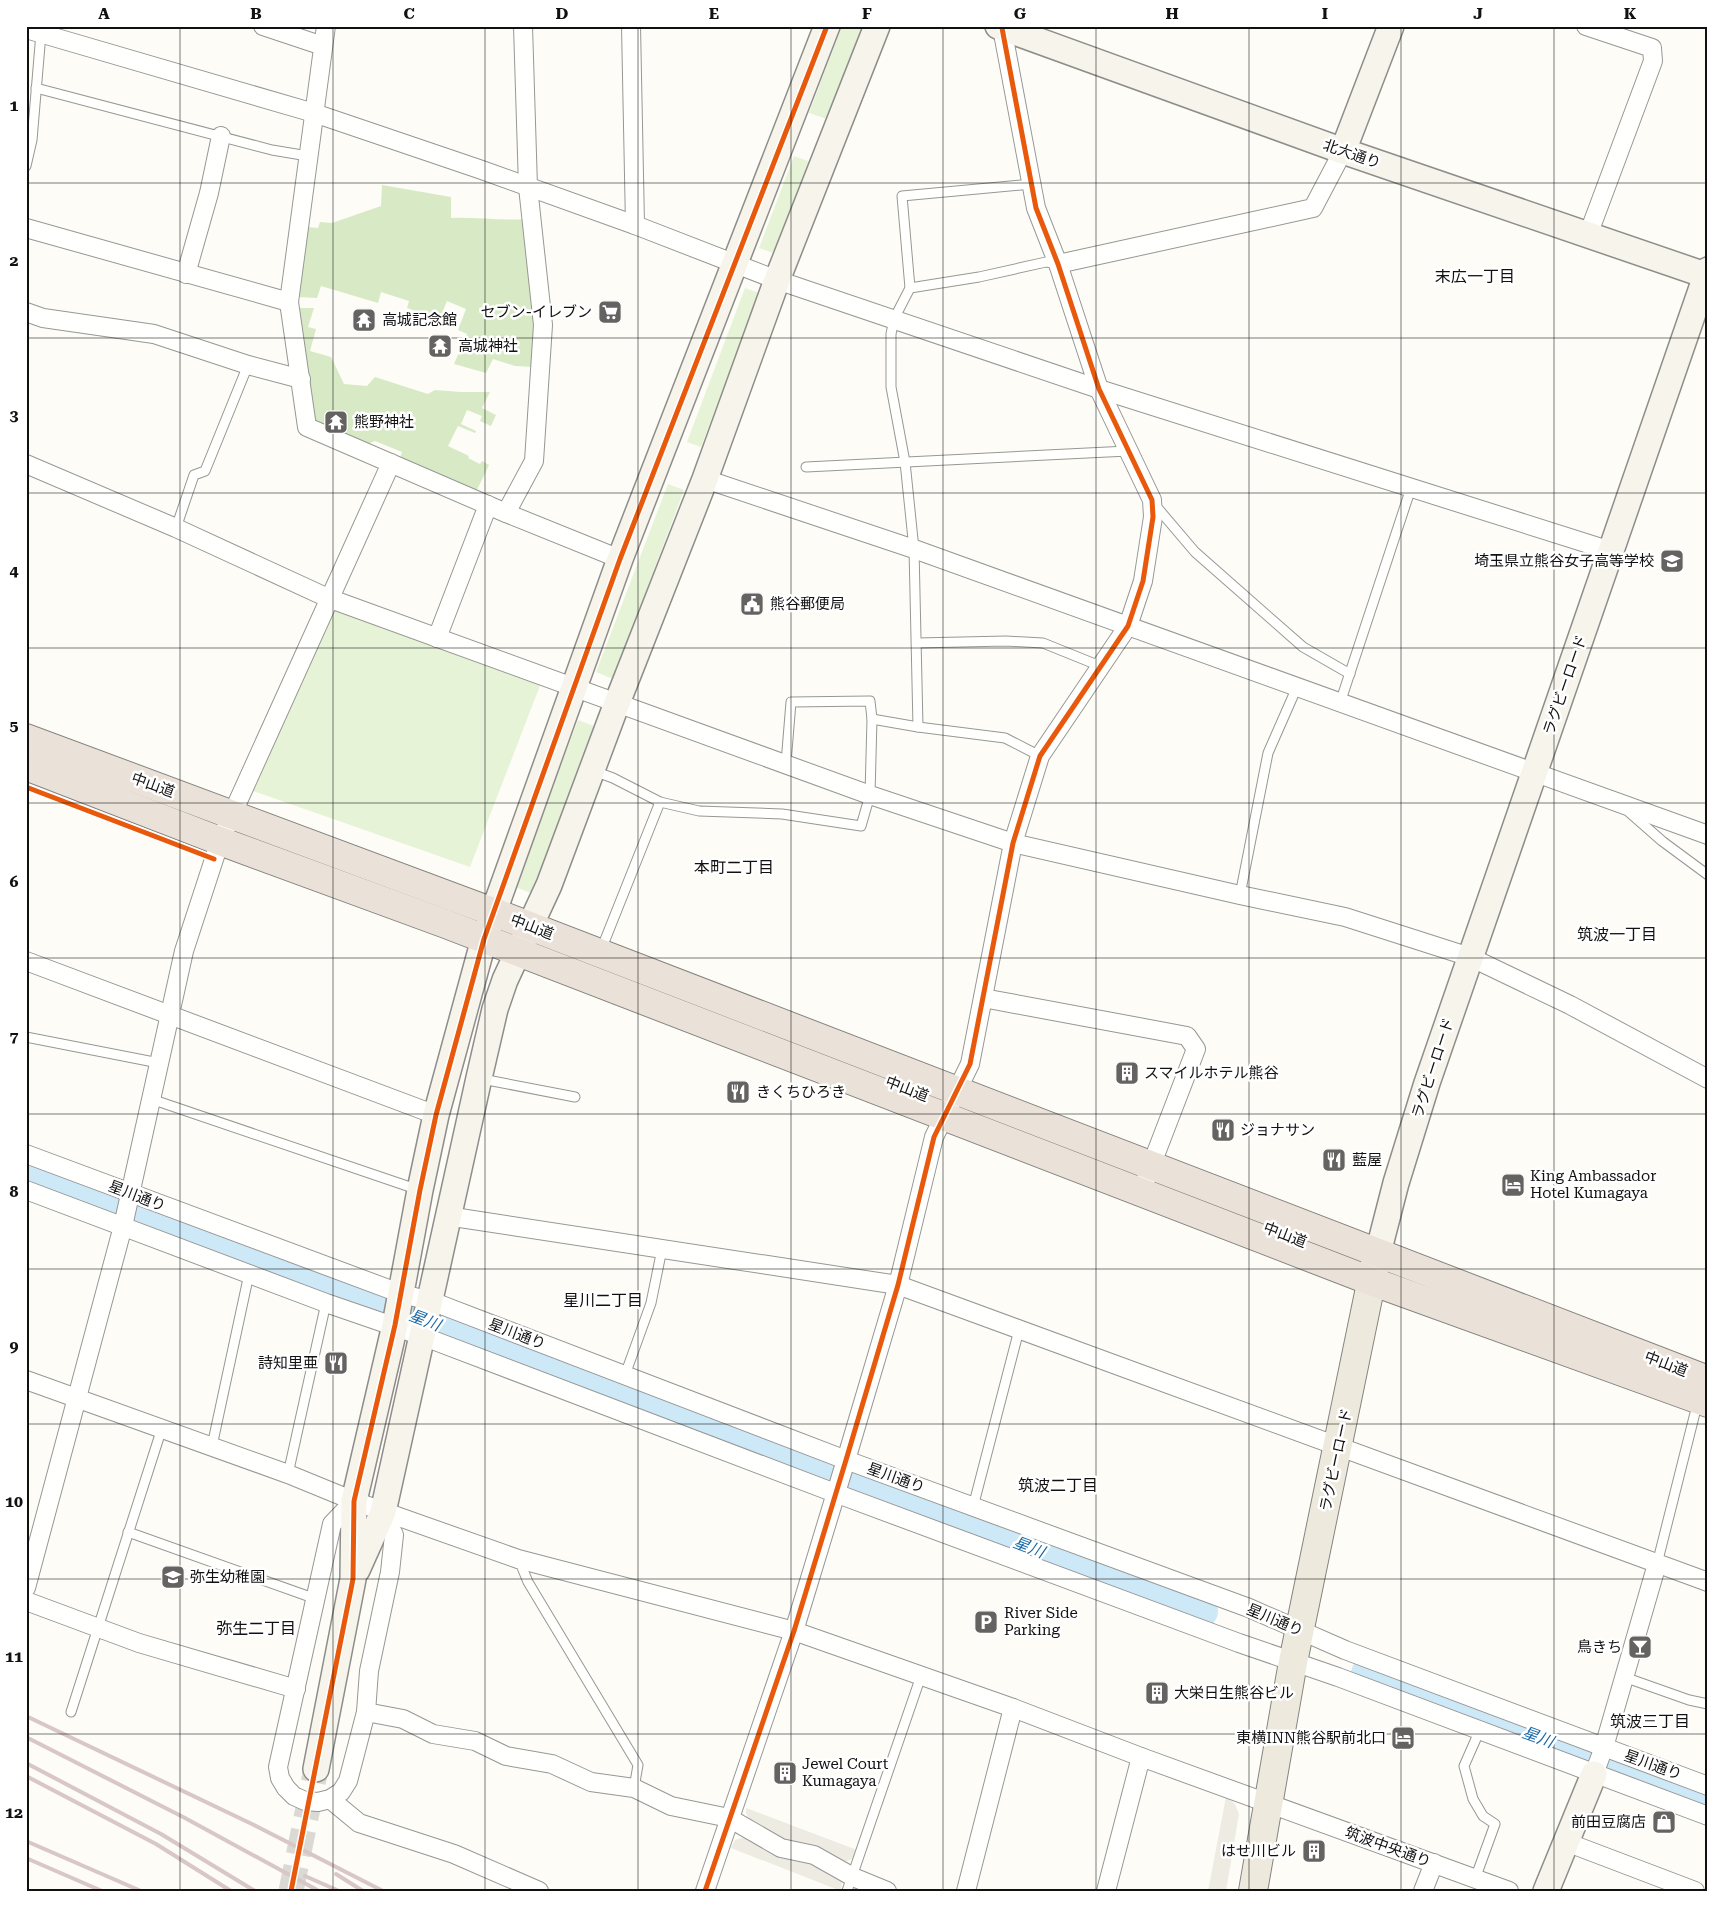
<svg xmlns="http://www.w3.org/2000/svg" width="1734" height="1917" viewBox="0 0 1734 1917" font-family="'Roboto Serif','Noto Sans JP',serif">
	<style>
		.green { fill: #e7f3d7 }
		.forest { fill: #d8eac5 }
		.plaza { fill: #edebe2 }
		.lines { fill: none; stroke-linecap: round; stroke-linejoin: round }
		.river { stroke: #cde8f7; stroke-width: 36 }
		.secondary-tunnel { stroke: #dad9d4; stroke-width: 25; stroke-dasharray: 25 12; stroke-linecap: butt }
		.lane-casing { stroke: #979795; stroke-width: 11 }
		.street-casing { stroke: #979795; stroke-width: 20 }
		.secondary-casing { stroke: #8e8d8b; stroke-width: 28 }
		.primary-casing { stroke: #858482; stroke-width: 30 }
		.highway-casing { stroke: #858482; stroke-width: 30 }
		.lane { stroke: #fffffe; stroke-width: 9 }
		.street { stroke: #fffffe; stroke-width: 18 }
		.secondary { stroke: #f6f4eb; stroke-width: 25 }
		.primary { stroke: #ede9dc; stroke-width: 28 }
		.highway { stroke: #eae1d8; stroke-width: 28 }
		.rail { stroke: #d9c6c7; stroke-width: 4 }
		.cycleway-casing { stroke: #fff; stroke-width: 8 }
		.cycleway { stroke: #e8590c; stroke-width: 5 }
		.grid { fill: none; stroke: #111; stroke-width: 1; stroke-opacity: 0.55 }
		.labels { text-anchor: middle; dominant-baseline: central; stroke-width: 5; stroke-linejoin: round; paint-order: stroke }
		.street-label { font-size: 15px; fill: #111; stroke: #fff }
		.poi-label { font-size: 15px; fill: #111; stroke: #fff; text-anchor: start }
		.neighbourhood-label { font-size: 16px; fill: #111; stroke: #fff }
		.water-label { font-size: 16px; font-style: italic; fill: #1768a6; stroke: #fff }
		.neatline { fill: none; stroke: #111; stroke-width: 2 }
		.grid-label { font-size: 16px; text-anchor: middle; font-weight: bold; fill: #111 }
	</style>
	<rect width="100%" height="100%" fill="#fdfcf7"/>
	<!-- green -->
	<g class="green">
		<path d="M842 26H862L827 119 809 113Z"/>
		<path d="M794 156 811 162 776 254 759 248Z"/>
		<path d="M745 288 759 293 701 447 687 442Z"/>
		<path d="M668 484 684 490 613 679 596 672Z"/>
		<path d="M332 608 541 683 470 867 253 791Z"/>
		<path d="M578 720 594 726 531 893 515 887Z"/>
	</g>
	<!-- forest -->
	<g class="forest">
		<path d="M382 185 451 197V218C476 217 501 221 525 219L536 327 532 367 515 366 493 359 486 373 454 364 467 334 458 330 466 309 447 301 438 323C427 318 419 312 407 308L409 301 381 292 378 303 321 286 317 298 298 297 307 227 318 228 320 222 332 223 381 206Z"/>
		<path d="M299 308H314L308 327 316 329 310 351 331 357 344 384 367 386 375 377 428 394 435 390 461 392H490L482 408 496 415 491 426 480 421 482 416 467 410 461 424 476 431 475 433 458 426 448 446 469 456 468 458 480 464 482 461 489 465 475 494 399 461 402 452 375 441 363 446 314 423Z"/>
	</g>
	<!-- plaza -->
	<g class="plaza">
		<path d="M1226 1797 1235 1804 1239 1814 1226 1891H1208Z"/>
		<path d="M746 1808 857 1850 854 1858 843 1863 785 1842 750 1822 746 1813Z"/>
		<path d="M745 1837 812 1861 842 1880 841 1891 731 1848 735 1840Z"/>
	</g>
	<g class="lines">
		<!-- river -->
		<g class="river">
			<path d="M26 1171 824 1470"/>
			<path d="M858 1483 1200 1611"/>
			<path d="M1369 1674 1708 1800"/>
		</g>
		<!-- secondary-tunnel -->
		<path class="secondary-tunnel" d="M291 1891 316 1769"/>
		<!-- lane casing -->
		<g class="lane-casing">
			<g id="lane">
				<path d="M36 88 272 150 308 156"/>
				<path d="M26 166 32 140 41 33"/>
				<path d="M1032 184 902 196 910 288 894 319 891 334V387L905 462 914 549 918 727 1005 738 1040 756"/>
				<path d="M910 288 979 277 1046 262 1058 264"/>
				<path d="M806 467 1128 451"/>
				<path d="M1155 505 1195 552 1303 647 1350 674"/>
				<path d="M176 528 194 475 205 471 248 365"/>
				<path d="M917 643 1006 641 1043 643 1100 666"/>
				<path d="M1340 703 1411 488"/>
				<path d="M872 719 918 727"/>
				<path d="M594 771 613 778 660 802 699 811 782 814 861 826 870 795 872 719 870 701 791 702 786 763"/>
				<path d="M1629 812 1662 841 1708 875"/>
				<path d="M1240 895 1268 753 1297 687"/>
				<path d="M601 950 660 802"/>
				<path d="M26 1037 159 1063"/>
				<path d="M482 1079 575 1097"/>
				<path d="M151 1099 419 1190"/>
				<path d="M625 1375 651 1303 662 1249"/>
				<path d="M212 1446 249 1274"/>
				<path d="M288 1474 326 1303"/>
				<path d="M973 1507 1019 1330"/>
				<path d="M128 1532 316 1599"/>
				<path d="M519 1560 528 1582 638 1765 634 1788"/>
				<path d="M1657 1564 1698 1401"/>
				<path d="M1624 1677 1689 1700 1708 1704"/>
				<path d="M71 1712 162 1428"/>
				<path d="M1475 1879 1495 1824 1483 1816 1473 1799 1464 1766 1479 1732"/>
				<path d="M847 1891 921 1676"/>
			</g>
		</g>
		<!-- street casing -->
		<g class="street-casing">
			<g id="street">
				<path d="M263 26 323 46"/>
				<path d="M326 26 289 302 307 427 506 513 620 559"/>
				<path d="M631 26 635 225"/>
				<path d="M1586 26 1652 48 1653 61 1588 235"/>
				<path d="M26 29 314 113 479 169 635 225 777 280 1099 389 1611 551"/>
				<path d="M26 228 289 302"/>
				<path d="M1058 264 1313 208 1343 151"/>
				<path d="M186 274 209 193 221 136"/>
				<path d="M26 312 43 318 154 334 248 365 301 379"/>
				<path d="M26 464 176 528 328 598 870 795 1013 843 1240 895 1345 917 1470 957 1570 1005 1708 1079"/>
				<path d="M705 479 914 549 1708 835"/>
				<path d="M506 513 534 461 543 325 528 187 523 26"/>
				<path d="M437 638 488 505"/>
				<path d="M26 961 436 1115"/>
				<path d="M983 998 1187 1036 1196 1049 1141 1192"/>
				<path d="M26 1154 402 1294 431 1301 846 1460 1249 1608 1345 1650 1708 1786"/>
				<path d="M26 1190 326 1303 422 1336 835 1493 1239 1643 1338 1677 1708 1816"/>
				<path d="M447 1216 898 1285 1708 1582"/>
				<path d="M26 1380 288 1474 354 1501 518 1559 794 1631 1013 1708 1141 1757 1509 1891"/>
				<path d="M354 1501 332 1524 278 1767 280 1778 286 1788 294 1796 305 1801 318 1802 330 1799 341 1792 348 1781 366 1712 369 1671 390 1572 394 1535 383 1512"/>
				<path d="M26 1588 123 1226 184 951 220 841 391 463"/>
				<path d="M26 1601 139 1643 296 1689"/>
				<path d="M366 1712 403 1719 433 1734 475 1741 506 1756 552 1764 591 1782 634 1788 671 1806 729 1818 781 1848 814 1855 853 1877 887 1891"/>
				<path d="M1594 1774 1604 1747 1657 1564"/>
				<path d="M330 1799 359 1823 454 1854 539 1891"/>
				<path d="M1566 1842 1695 1891"/>
				<path d="M705 1891 794 1631 846 1460 898 1285 934 1137 970 1064 1013 843 1040 756 1128 626 1143 581 1153 517 1152 500 1099 389 1058 264 1036 208 1002 28"/>
				<path d="M966 1891 1013 1708"/>
				<path d="M1106 1891 1141 1757"/>
				<path d="M1423 1891 1434 1863"/>
			</g>
		</g>
		<!-- secondary casing -->
		<g class="secondary-casing">
			<g id="secondary">
				<path d="M998 26 1343 151 1708 276"/>
				<path d="M1343 151 1391 26"/>
				<path d="M1378 1253 1396 1183 1427 1083 1708 270"/>
				<path d="M357 1570 383 1512 479 1078 495 1009 505 980 549 885 617 703 705 479 777 280 877 26"/>
				<path d="M316 1769 353 1579 354 1501 395 1325 420 1190 436 1115 484 939 620 559 827 26"/>
				<path d="M1546 1891 1594 1774"/>
			</g>
		</g>
		<!-- primary casing -->
		<g class="primary-casing">
			<path id="primary" d="M1253 1891 1293 1662 1376 1259"/>
		</g>
		<!-- highway casing -->
		<g class="highway-casing">
			<g id="highway">
				<path d="M26 738 493 912 1708 1380"/>
				<path d="M26 766 220 841 446 924 1371 1281 1708 1403"/>
			</g>
		</g>
		<!-- lane -->
		<use href="#lane" class="lane"/>
		<!-- street -->
		<use href="#street" class="street"/>
		<!-- secondary -->
		<use href="#secondary" class="secondary"/>
		<!-- primary -->
		<use href="#primary" class="primary"/>
		<!-- highway -->
		<use href="#highway" class="highway"/>
		<!-- rail -->
		<g class="rail">
			<path d="M26 1716 254 1825 383 1891"/>
			<path d="M26 1737 185 1818 319 1891"/>
			<path d="M26 1763 161 1834 255 1891"/>
			<path d="M26 1776 156 1844 231 1891"/>
			<path d="M26 1841 141 1891"/>
			<path d="M26 1858 102 1891"/>
			<path d="M336 1874 363 1891"/>
			<path d="M305 1876 339 1891"/>
		</g>
		<!-- cycleway casing -->
		<g class="cycleway-casing">
			<g id="cycleway">
				<path d="M26 787 214 859"/>
				<path d="M291 1891 353 1579 354 1501 395 1325 420 1190 436 1115 484 939 620 559 827 26"/>
				<path d="M705 1891 794 1631 846 1460 898 1285 934 1137 970 1064 1013 843 1040 756 1128 626 1143 581 1153 517 1152 500 1099 389 1058 264 1036 208 1002 28"/>
			</g>
		</g>
		<!-- cycleway -->
		<use href="#cycleway" class="cycleway"/>
	</g>
	<!-- grid -->
	<path class="grid" d="M180 26V1891M333 26V1891M485 26V1891M638 26V1891M791 26V1891M943 26V1891M1096 26V1891M1249 26V1891M1401 26V1891M1554 26V1891M26 183H1708M26 338H1708M26 493H1708M26 648H1708M26 803H1708M26 958H1708M26 1114H1708M26 1269H1708M26 1424H1708M26 1579H1708M26 1734H1708"/>
	<!-- icons -->
	<defs>
		<g id="supermarket-square" transform="scale(1.25)"><rect x="-9" y="-9" width="18" height="18" rx="4" fill="#646362" stroke="#fff"/><path d="M-6-5.5h2.5l.6 2H6L4.5 2H-2.5L-4.4-4H-6ZM-1.5 3.2a1.3 1.3 0 1 0 .1 0ZM3 3.2a1.3 1.3 0 1 0 .1 0Z" fill="#fff"/></g>
		<g id="temple-square" transform="scale(1.25)"><rect x="-9" y="-9" width="18" height="18" rx="4" fill="#646362" stroke="#fff"/><path d="M0-6L5-2H3V0L6.5 2.5H4V6H1.5V3h-3V6H-4V2.5H-6.5L-3 0V-2H-5Z" fill="#fff"/></g>
		<g id="school-square" transform="scale(1.25)"><rect x="-9" y="-9" width="18" height="18" rx="4" fill="#646362" stroke="#fff"/><path d="M0-5L7-2L0 1L-7-2ZM-4 1L0 2.5L4 1V4Q0 6-4 4Z" fill="#fff"/></g>
		<g id="civic-square" transform="scale(1.25)"><rect x="-9" y="-9" width="18" height="18" rx="4" fill="#646362" stroke="#fff"/><path d="M-.6-6.5H3V-4.5H.6V-3L4-1V1h2V6H-6V1h2V-1L-.6-3ZM-1.2 2.5V6h2.4V2.5Z" fill="#fff"/></g>
		<g id="building-square" transform="scale(1.25)"><rect x="-9" y="-9" width="18" height="18" rx="4" fill="#646362" stroke="#fff"/><path d="M-4-6H4V6H1V3H-1V6H-4ZM-2.5-4.3h1.7v1.8h-1.7ZM.8-4.3h1.7v1.8H.8ZM-2.5-1h1.7V.8h-1.7ZM.8-1h1.7V.8H.8Z" fill="#fff"/></g>
		<g id="restaurant-square" transform="scale(1.25)"><rect x="-9" y="-9" width="18" height="18" rx="4" fill="#646362" stroke="#fff"/><path d="M-5-6h1v4h1v-4h1v4h1v-4h1v5L-1.5 .5V6h-2V.5L-5-1ZM5-6V6H3V1.5H1.5Q1.5-4 5-6Z" fill="#fff"/></g>
		<g id="hotel-square" transform="scale(1.25)"><rect x="-9" y="-9" width="18" height="18" rx="4" fill="#646362" stroke="#fff"/><path d="M-6-4.5h1.5V1H6V5H4.5V3h-9V5H-6ZM-4 0a1.8 1.8 0 1 1 3.6 0ZM.5 0V-2.5h3Q6-2.5 6 0Z" fill="#fff"/></g>
		<g id="parking-square" transform="scale(1.25)"><rect x="-9" y="-9" width="18" height="18" rx="4" fill="#646362" stroke="#fff"/><path d="M-3.5-5.5H1a3.5 3.5 0 0 1 0 7H-1V5.5H-3.5ZM-1-3.4V-.6H.8a1.4 1.4 0 0 0 0-2.8Z" fill="#fff"/></g>
		<g id="bar-square" transform="scale(1.25)"><rect x="-9" y="-9" width="18" height="18" rx="4" fill="#646362" stroke="#fff"/><path d="M-6-5H6L.8 .8V4.5H3.5V6h-7V4.5H-.8V.8Z" fill="#fff"/></g>
		<g id="shop-square" transform="scale(1.25)"><rect x="-9" y="-9" width="18" height="18" rx="4" fill="#646362" stroke="#fff"/><path d="M-5-2.5h2.3a2.7 3.5 0 0 1 5.4 0H5L5.5 6h-11ZM-1.5-2.5h3a1.5 2.3 0 0 0-3 0Z" fill="#fff"/></g>
	</defs>
	<g fill-rule="evenodd">
		<use href="#supermarket-square" x="610" y="312"/>
		<use href="#temple-square" x="364" y="320"/>
		<use href="#temple-square" x="440" y="346"/>
		<use href="#temple-square" x="336" y="422"/>
		<use href="#school-square" x="1672" y="561"/>
		<use href="#civic-square" x="752" y="604"/>
		<use href="#building-square" x="1127" y="1073"/>
		<use href="#restaurant-square" x="738" y="1092"/>
		<use href="#restaurant-square" x="1223" y="1130"/>
		<use href="#restaurant-square" x="1334" y="1160"/>
		<use href="#hotel-square" x="1513" y="1185"/>
		<use href="#restaurant-square" x="336" y="1363"/>
		<use href="#school-square" x="173" y="1577"/>
		<use href="#parking-square" x="986" y="1622"/>
		<use href="#bar-square" x="1640" y="1647"/>
		<use href="#building-square" x="1157" y="1693"/>
		<use href="#hotel-square" x="1403" y="1738"/>
		<use href="#building-square" x="785" y="1773"/>
		<use href="#shop-square" x="1664" y="1822"/>
		<use href="#building-square" x="1314" y="1851"/>
	</g>
	<g class="labels">
		<!-- street labels -->
		<g class="street-label">
			<text transform="translate(1352 154) rotate(19)">北大通り</text>
			<text transform="translate(1565 685) rotate(-71)">ラグビーロード</text>
			<text transform="translate(153 785) rotate(20)">中山道</text>
			<text transform="translate(532 927) rotate(21)">中山道</text>
			<text transform="translate(1433 1068) rotate(-72)">ラグビーロード</text>
			<text transform="translate(907 1089) rotate(21)">中山道</text>
			<text transform="translate(137 1196) rotate(21)">星川通り</text>
			<text transform="translate(1285 1235) rotate(21)">中山道</text>
			<text transform="translate(517 1334) rotate(21)">星川通り</text>
			<text transform="translate(1666 1364) rotate(21)">中山道</text>
			<text transform="translate(1336 1460) rotate(-78)">ラグビーロード</text>
			<text transform="translate(896 1478) rotate(20)">星川通り</text>
			<text transform="translate(1275 1620) rotate(23)">星川通り</text>
			<text transform="translate(1653 1765) rotate(20)">星川通り</text>
			<text transform="translate(1388 1847) rotate(20)">筑波中央通り</text>
		</g>
		<!-- poi labels -->
		<g class="poi-label">
			<text x="592" y="312" text-anchor="end">セブン-イレブン</text>
			<text x="382" y="320">高城記念館</text>
			<text x="458" y="346">高城神社</text>
			<text x="354" y="422">熊野神社</text>
			<text x="1654" y="561" text-anchor="end">埼玉県立熊谷女子高等学校</text>
			<text x="770" y="604">熊谷郵便局</text>
			<text x="1144" y="1073">スマイルホテル熊谷</text>
			<text x="756" y="1092">きくちひろき</text>
			<text x="1240" y="1130">ジョナサン</text>
			<text x="1352" y="1160">藍屋</text>
			<text x="1530" y="1176">King Ambassador<tspan x="1530" dy="17">Hotel Kumagaya</tspan></text>
			<text x="318" y="1363" text-anchor="end">詩知里亜</text>
			<text x="190" y="1577">弥生幼稚園</text>
			<text x="1004" y="1613">River Side<tspan x="1004" dy="17">Parking</tspan></text>
			<text x="1622" y="1647" text-anchor="end">鳥きち</text>
			<text x="1174" y="1693">大栄日生熊谷ビル</text>
			<text x="1386" y="1738" text-anchor="end">東横INN熊谷駅前北口</text>
			<text x="802" y="1764">Jewel Court<tspan x="802" dy="17">Kumagaya</tspan></text>
			<text x="1646" y="1822" text-anchor="end">前田豆腐店</text>
			<text x="1296" y="1851" text-anchor="end">はせ川ビル</text>
		</g>
		<!-- neighbourhood labels -->
		<g class="neighbourhood-label">
			<text x="1475" y="276">末広一丁目</text>
			<text x="734" y="867">本町二丁目</text>
			<text x="1617" y="934">筑波一丁目</text>
			<text x="603" y="1300">星川二丁目</text>
			<text x="1058" y="1485">筑波二丁目</text>
			<text x="256" y="1628">弥生二丁目</text>
			<text x="1650" y="1721">筑波三丁目</text>
		</g>
		<!-- water labels -->
		<g class="water-label">
			<text transform="translate(425 1320) rotate(21)">星川</text>
			<text transform="translate(1029 1547) rotate(21)">星川</text>
			<text transform="translate(1538 1737) rotate(20)">星川</text>
		</g>
	</g>
	<!-- border -->
	<rect width="1734" height="1917" fill="none" stroke="#ffffff" stroke-width="55"/>
	<rect x="28" y="28" width="1678" height="1862" class="neatline"/>
	<g class="grid-label">
		<text x="104" y="19">A</text>
		<text x="256" y="19">B</text>
		<text x="409" y="19">C</text>
		<text x="562" y="19">D</text>
		<text x="714" y="19">E</text>
		<text x="867" y="19">F</text>
		<text x="1020" y="19">G</text>
		<text x="1172" y="19">H</text>
		<text x="1325" y="19">I</text>
		<text x="1478" y="19">J</text>
		<text x="1630" y="19">K</text>
		<text x="14" y="111">1</text>
		<text x="14" y="266">2</text>
		<text x="14" y="421">3</text>
		<text x="14" y="576">4</text>
		<text x="14" y="731">5</text>
		<text x="14" y="887">6</text>
		<text x="14" y="1042">7</text>
		<text x="14" y="1197">8</text>
		<text x="14" y="1352">9</text>
		<text x="14" y="1507">10</text>
		<text x="14" y="1662">11</text>
		<text x="14" y="1818">12</text>
	</g>
</svg>
